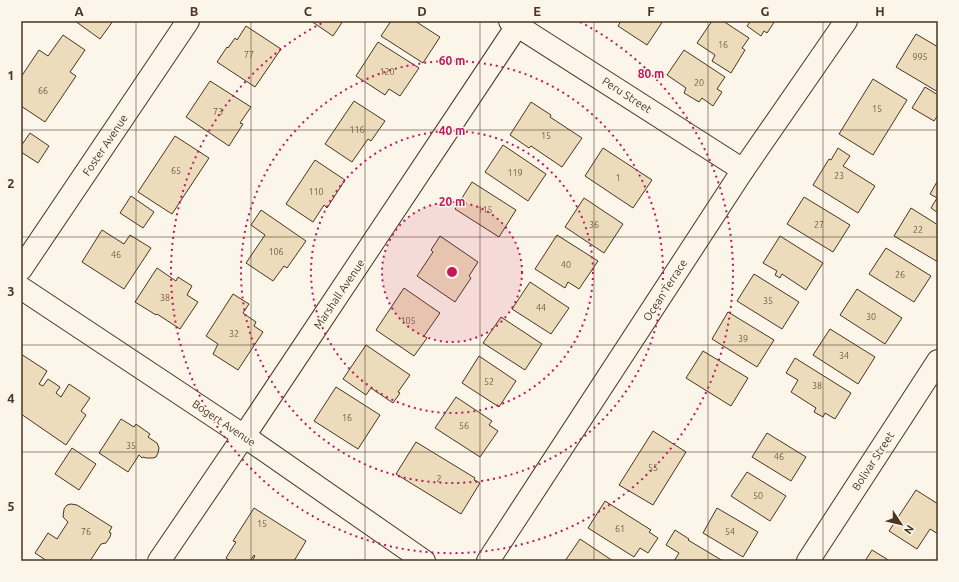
<svg xmlns="http://www.w3.org/2000/svg" width="959" height="582" viewBox="0 0 959 582" font-family="Ubuntu,sans-serif">
	<style>
		.building { fill: #ecdcbc; stroke: #4a3520 }
		.lines { fill: none; stroke-linecap: round; stroke-linejoin: round }
		.minor-casing { stroke: #4a3520; stroke-width: 24 }
		.minor { stroke: #fbf6e9; stroke-width: 22 }
		.grid { fill: none; stroke: #4a3520; stroke-width: 1; stroke-opacity: 0.55 }
		.ring { fill: none; stroke: #c2185b; stroke-width: 2; stroke-dasharray: 2 4 }
		.labels { text-anchor: middle; dominant-baseline: central; stroke-width: 3; stroke-linejoin: round; paint-order: stroke }
		.number-label { font-size: 9px; fill: #725f47 }
		.street-label { font-size: 11px; fill: #4a3520; stroke: #fbf6e9 }
		.centre { fill: #c2185b; stroke: #fbf6e9; stroke-width: 2 }
		.ring-label { font-size: 12px; text-anchor: middle; font-weight: bold; fill: #c2185b; stroke: #fbf6e9; stroke-width: 3; stroke-linejoin: round; paint-order: stroke }
		.neatline { fill: none; stroke: #4a3520; stroke-width: 1.5 }
		.grid-label { font-size: 13px; text-anchor: middle; font-weight: bold; fill: #4a3520 }
	</style>
	<rect width="100%" height="100%" fill="#fbf6e9"/>
	<!-- building -->
	<g class="building">
		<path d="M75 21H113L100 39Z"/>
		<path d="M311 21H343L333 36Z"/>
		<path d="M391 21H415L440 37 423 63 381 36Z"/>
		<path d="M621 21H663L647 45 618 26Z"/>
		<path d="M712 21H723L749 38 742 48 745 50 731 73 712 61 715 55 697 43Z"/>
		<path d="M750 21H775L767 33 764 31 761 36 747 26 750 22Z"/>
		<path d="M246 26 281 49 255 87 217 62 227 47 228 48 235 38 237 40Z"/>
		<path d="M916 34 938 47V92L896 67Z"/>
		<path d="M63 35 85 50 70 72 76 76 45 122 21 106V77L39 50 48 56Z"/>
		<path d="M378 42 419 68 400 96 389 89 385 95 356 76Z"/>
		<path d="M684 50 725 77 717 89 722 92 713 106 702 98 699 102 684 93 686 88 667 75Z"/>
		<path d="M873 79 907 100 873 155 839 134Z"/>
		<path d="M210 81 251 107 240 123 243 124 229 146 186 117Z"/>
		<path d="M925 87 938 95V115L934 121 912 108Z"/>
		<path d="M354 101 385 121 371 141 368 139 352 162 325 144Z"/>
		<path d="M531 102 551 115 550 117 582 138 562 167 531 146 529 148 510 135Z"/>
		<path d="M30 133 49 146 38 163 21 152V146Z"/>
		<path d="M175 136 209 158 172 214 138 192Z"/>
		<path d="M503 145 546 174 528 201 485 172Z"/>
		<path d="M603 148 652 180 633 208 585 176Z"/>
		<path d="M838 148 850 156 843 166 875 186 858 213 813 185 829 159 831 160Z"/>
		<path d="M315 160 345 180 327 208 324 205 313 222 286 204Z"/>
		<path d="M938 180V213L931 208 937 198 930 194Z"/>
		<path d="M472 182 516 210 499 237 455 209Z"/>
		<path d="M131 196 154 212 143 228 120 213Z"/>
		<path d="M804 197 850 225 833 252 787 224Z"/>
		<path d="M584 198 623 224 604 253 565 227Z"/>
		<path d="M911 208 938 225V262L894 236Z"/>
		<path d="M261 210 306 241 287 268 284 266 273 281 246 263 265 235 251 225Z"/>
		<path d="M102 230 124 244 130 235 151 248 124 289 82 262Z"/>
		<path d="M557 235 598 261 579 289 568 282 565 288 535 269Z"/>
		<path d="M440 236 478 262 469 276 471 278 455 302 417 276 433 252 431 250Z"/>
		<path d="M780 236 823 263 806 290 782 274 780 278 775 275 777 271 763 263Z"/>
		<path d="M886 248 931 276 914 302 869 274Z"/>
		<path d="M157 268 176 281 178 277 192 286 187 295 198 302 180 329 157 314 156 315 135 302Z"/>
		<path d="M754 274 799 302 782 329 737 301Z"/>
		<path d="M530 282 569 308 551 334 512 309Z"/>
		<path d="M404 288 440 313 424 336 427 338 414 356 376 330Z"/>
		<path d="M857 289 902 318 885 344 840 315Z"/>
		<path d="M233 294 249 304 243 313 256 322 254 326 263 332 238 370 213 354 218 344 206 336Z"/>
		<path d="M728 312 774 340 757 367 712 339Z"/>
		<path d="M501 317 542 344 525 370 483 343Z"/>
		<path d="M830 329 875 357 858 384 813 355Z"/>
		<path d="M366 345 410 375 398 392 400 393 393 403 371 388 366 395 343 379Z"/>
		<path d="M703 351 748 378 731 406 686 378Z"/>
		<path d="M21 354 47 371 39 384 43 386 48 379 60 387 56 393 61 397 69 384 90 398 81 411 86 415 66 445 21 414Z"/>
		<path d="M479 356 516 381 499 407 462 383Z"/>
		<path d="M795 358 851 393 835 419 825 413 823 417 814 412 816 408 791 392 798 380 786 373Z"/>
		<path d="M336 387 380 415 358 449 314 421Z"/>
		<path d="M456 397 492 421 489 425 498 431 480 457 435 428Z"/>
		<path d="M121 419 134 427 136 424 150 434 148 437 157 443 159 448 158 453 156 457 153 458H146L143 457 142 458 139 455 128 472 99 453Z"/>
		<path d="M653 431 686 452 653 505 619 485Z"/>
		<path d="M767 433 806 457 791 481 752 457Z"/>
		<path d="M416 442 475 478 474 480 480 483 461 514 396 474Z"/>
		<path d="M72 448 96 464 79 490 55 474Z"/>
		<path d="M747 472 786 496 770 521 731 496Z"/>
		<path d="M916 490 938 504V534L930 529 917 549 889 531Z"/>
		<path d="M605 501 651 530 649 532 658 538 648 553 640 548 634 557 588 528Z"/>
		<path d="M71 504 77 505 112 527 109 532 111 533 110 537 106 543 101 544 90 561H47L35 553 48 533 57 539 68 522 63 517 64 509 67 505Z"/>
		<path d="M254 508 306 541 294 561H252L255 556 254 555 250 561H231L226 558 236 542 233 541Z"/>
		<path d="M717 508 758 532 743 557 703 533Z"/>
		<path d="M675 530 689 539 688 540 723 561H674L679 553 666 545Z"/>
		<path d="M580 539 613 561H565Z"/>
		<path d="M872 550 890 561H865Z"/>
	</g>
	<g class="lines">
		<!-- minor casing -->
		<g class="minor-casing">
			<g id="minor">
				<path d="M510 21 743 170"/>
				<path d="M21 269 188 21"/>
				<path d="M21 288 244 436 424 561"/>
				<path d="M159 561 244 436 517 26"/>
				<path d="M488 561 743 170 846 21"/>
				<path d="M808 561 938 361"/>
			</g>
		</g>
		<!-- minor -->
		<use href="#minor" class="minor"/>
	</g>
	<!-- grid -->
	<path class="grid" d="M136 21V561M251 21V561M365 21V561M480 21V561M594 21V561M708 21V561M823 21V561M21 130H938M21 237H938M21 345H938M21 452H938"/>
	<!-- distance rings -->
	<circle cx="452" cy="272" r="70" fill="#c2185b" fill-opacity=".12"/>
	<g class="ring">
		<circle cx="452" cy="272" r="70"/>
		<circle cx="452" cy="272" r="141"/>
		<circle cx="452" cy="272" r="211"/>
		<path d="M580 22A281 281 0 1 1 324 22"/>
	</g>
	<g class="labels">
		<!-- number labels -->
		<g class="number-label">
			<text x="723" y="45">16</text>
			<text x="249" y="55">77</text>
			<text x="920" y="57">995</text>
			<text x="387" y="72">120</text>
			<text x="699" y="83">20</text>
			<text x="43" y="91">66</text>
			<text x="877" y="109">15</text>
			<text x="218" y="112">73</text>
			<text x="357" y="130">116</text>
			<text x="546" y="136">15</text>
			<text x="176" y="171">65</text>
			<text x="515" y="173">119</text>
			<text x="839" y="176">23</text>
			<text x="618" y="178">1</text>
			<text x="316" y="192">110</text>
			<text x="485" y="210">115</text>
			<text x="594" y="225">36</text>
			<text x="819" y="225">27</text>
			<text x="918" y="230">22</text>
			<text x="276" y="252">106</text>
			<text x="116" y="255">46</text>
			<text x="566" y="265">40</text>
			<text x="900" y="275">26</text>
			<text x="165" y="298">38</text>
			<text x="768" y="301">35</text>
			<text x="541" y="308">44</text>
			<text x="871" y="317">30</text>
			<text x="408" y="321">105</text>
			<text x="234" y="334">32</text>
			<text x="743" y="339">39</text>
			<text x="844" y="356">34</text>
			<text x="489" y="382">52</text>
			<text x="817" y="386">38</text>
			<text x="347" y="418">16</text>
			<text x="464" y="426">56</text>
			<text x="131" y="446">35</text>
			<text x="779" y="457">46</text>
			<text x="653" y="468">55</text>
			<text x="439" y="479">2</text>
			<text x="758" y="496">50</text>
			<text x="262" y="524">15</text>
			<text x="620" y="529">61</text>
			<text x="86" y="532">76</text>
			<text x="730" y="532">54</text>
		</g>
		<!-- street labels -->
		<g class="street-label">
			<text transform="translate(627 95) rotate(33)">Peru Street</text>
			<text transform="translate(105 145) rotate(-56)">Foster Avenue</text>
			<text transform="translate(665 290) rotate(-57)">Ocean Terrace</text>
			<text transform="translate(339 294) rotate(-56)">Marshall Avenue</text>
			<text transform="translate(224 423) rotate(34)">Bogert Avenue</text>
			<text transform="translate(873 461) rotate(-57)">Bolivar Street</text>
		</g>
	</g>
	<circle cx="452" cy="272" r="6" class="centre"/>
	<g class="ring-label">
		<text x="452" y="65">60 m</text>
		<text x="651" y="78">80 m</text>
		<text x="452" y="135">40 m</text>
		<text x="452" y="206">20 m</text>
	</g>
	<!-- border -->
	<rect width="959" height="582" fill="none" stroke="#fbf6e9" stroke-width="44"/>
	<!-- north arrow -->
	<g transform="translate(901 524) rotate(125)" stroke="#fbf6e9" stroke-width="3" paint-order="stroke">
	<path d="M0-3L7 15L0 10L-7 15Z" fill="#4a3520"/>
	<text y="-6" font-size="11" font-weight="bold" text-anchor="middle" fill="#4a3520">N</text>
	</g>
	<rect x="22" y="22" width="915" height="538" class="neatline"/>
	<g class="grid-label">
		<text x="79" y="16">A</text>
		<text x="194" y="16">B</text>
		<text x="308" y="16">C</text>
		<text x="422" y="16">D</text>
		<text x="537" y="16">E</text>
		<text x="651" y="16">F</text>
		<text x="765" y="16">G</text>
		<text x="880" y="16">H</text>
		<text x="11" y="80">1</text>
		<text x="11" y="188">2</text>
		<text x="11" y="296">3</text>
		<text x="11" y="403">4</text>
		<text x="11" y="511">5</text>
	</g>
</svg>
